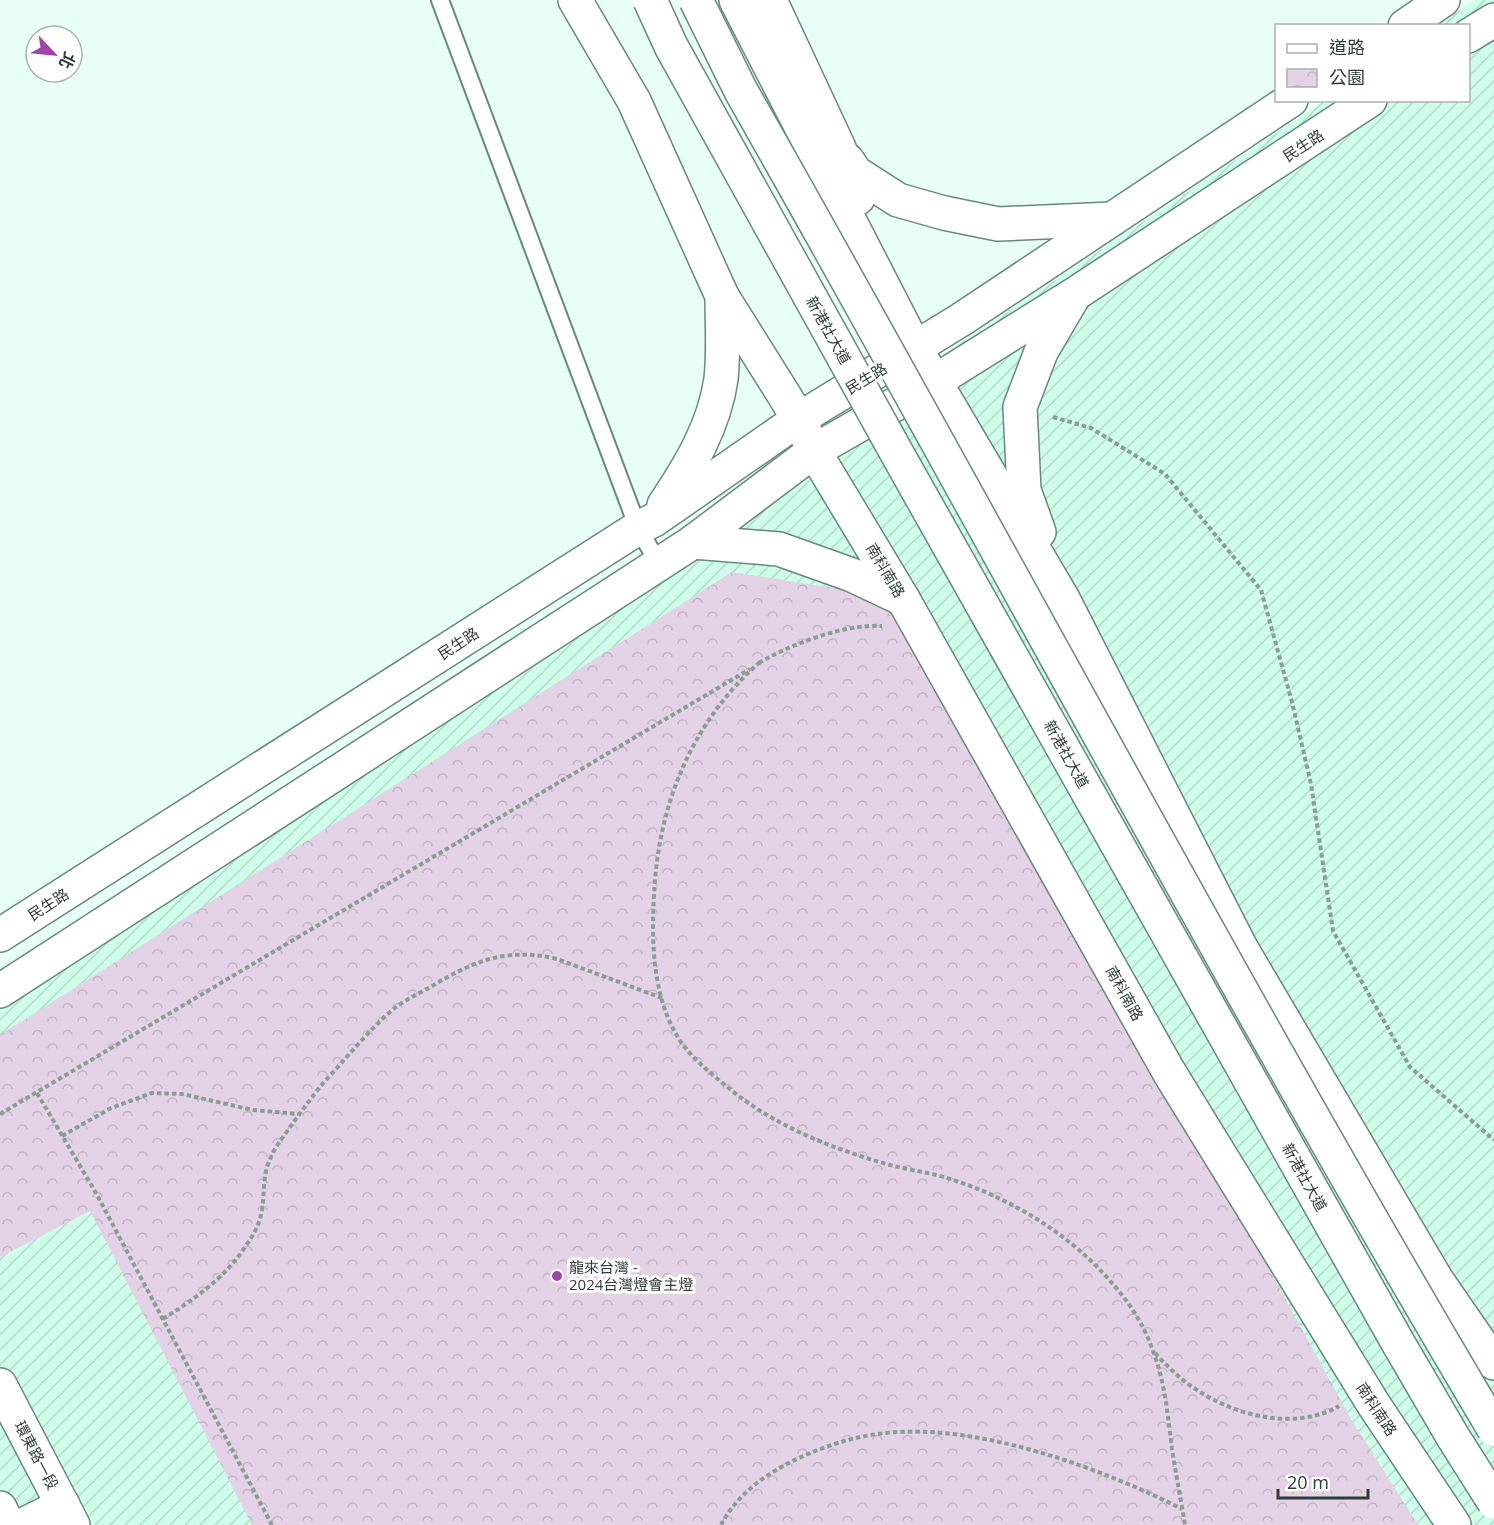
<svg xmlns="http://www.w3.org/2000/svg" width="1494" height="1525" viewBox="0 0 1494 1525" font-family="'Open Sans','Noto Sans TC',sans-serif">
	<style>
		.industrial { fill: url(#industrial-furrows) }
		.park { fill: url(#park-crowns) }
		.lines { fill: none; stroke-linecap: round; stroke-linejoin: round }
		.lane-casing { stroke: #66897a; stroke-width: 20 }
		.street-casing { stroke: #66897a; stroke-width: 36 }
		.secondary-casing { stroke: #66897a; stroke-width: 36 }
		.path { stroke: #8b9e96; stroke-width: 4; stroke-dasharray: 4.5 3; stroke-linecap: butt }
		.lane { stroke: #fff; stroke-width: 16 }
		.street { stroke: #fff; stroke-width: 33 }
		.secondary { stroke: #fff; stroke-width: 33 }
		.secondary-bridge-casing { stroke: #66897a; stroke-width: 36; stroke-linecap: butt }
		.secondary-bridge { stroke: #fff; stroke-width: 33 }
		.poi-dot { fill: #a043ac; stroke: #fff; stroke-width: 2 }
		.labels { text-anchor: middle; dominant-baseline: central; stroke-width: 6; stroke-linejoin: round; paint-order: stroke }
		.street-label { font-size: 15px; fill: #2e3d37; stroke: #fff }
		.poi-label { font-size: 15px; fill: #2e3d37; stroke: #fff; text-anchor: start }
	</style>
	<defs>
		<pattern id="industrial-furrows" width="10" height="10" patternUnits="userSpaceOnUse" patternTransform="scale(1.5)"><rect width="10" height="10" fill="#cefde9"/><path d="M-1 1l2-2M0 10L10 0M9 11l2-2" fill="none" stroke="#b1dac8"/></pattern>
		<pattern id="park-crowns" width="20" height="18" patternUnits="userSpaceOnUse" patternTransform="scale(1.5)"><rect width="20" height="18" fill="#e4d3e6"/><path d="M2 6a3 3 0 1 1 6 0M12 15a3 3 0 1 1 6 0" fill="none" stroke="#c4b6c6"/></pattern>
	</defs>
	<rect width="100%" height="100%" fill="#e8fff5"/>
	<!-- industrial -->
	<path class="industrial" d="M1475 0H1494V1525H0V983L1324 101 1468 100V26L1437 25Z"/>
	<!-- park -->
	<path class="park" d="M732 572 903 599 1351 1419 1418 1525H252L90 1211 0 1257V1035Z"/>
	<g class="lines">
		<!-- lane casing -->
		<g class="lane-casing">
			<path id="lane" d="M440 0 638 528 659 564"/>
		</g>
		<!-- street casing -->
		<g class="street-casing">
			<g id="street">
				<path d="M0 1385 73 1525"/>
				<path d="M0 1508 8 1525"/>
				<path d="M23 1525 63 1505"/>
			</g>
		</g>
		<!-- secondary casing -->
		<g class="secondary-casing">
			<g id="secondary">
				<path d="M575 0 634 101 722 296 799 419 814 451 903 599 1169 1072 1374 1405 1454 1525"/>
				<path d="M736 0 915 348 1063 599 1241 948 1436 1279 1494 1363"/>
				<path d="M770 0 839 148 858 198"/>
				<path d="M1405 26 1443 0"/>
				<path d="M1468 36 1494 20"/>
				<path d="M847 160 856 173 898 200 944 213 998 224 1112 219"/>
				<path d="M664 505C690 466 714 427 721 379 724 353 722 323 722 296"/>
				<path d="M1039 532 1024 490 1020 407 1041 352 1072 299"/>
				<path d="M693 542 779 549 852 575 903 599"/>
				<path d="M0 935 638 528 654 520 799 419 962 319 1291 100"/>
				<path d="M0 991 693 542 814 451 934 382 1075 294 1370 100"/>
			</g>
		</g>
		<!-- path -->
		<g class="path">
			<path d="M1053 417 1091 428 1165 474 1261 590 1292 702 1311 784 1333 931 1410 1067 1494 1140"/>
			<path d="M760 662C696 718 662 795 655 880 651 934 650 999 683 1045 696 1062 714 1076 731 1090 777 1127 833 1149 890 1165 908 1170 928 1172 947 1178 1003 1195 1062 1229 1102 1272 1124 1295 1143 1321 1153 1351 1165 1382 1168 1417 1172 1449 1176 1475 1181 1500 1185 1525"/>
			<path d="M759 663C791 644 844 624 882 626"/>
			<path d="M37 1093 96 1193 272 1525"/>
			<path d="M0 1114 750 669"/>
			<path d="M62 1136 111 1108 152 1093 182 1094 253 1110 298 1114"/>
			<path d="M163 1319C194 1299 224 1279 245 1247 253 1236 260 1224 262 1210 265 1192 262 1175 271 1157 275 1147 282 1139 288 1130 303 1109 318 1088 336 1069 355 1048 374 1025 396 1007 407 999 420 993 432 986 474 961 507 947 557 959L662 998"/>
			<path d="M1155 1353C1168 1367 1181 1380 1197 1390 1236 1416 1296 1431 1339 1406"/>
			<path d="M721 1525C738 1493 767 1473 799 1458 827 1445 856 1436 886 1433 978 1423 1101 1468 1182 1509"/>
		</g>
		<!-- lane -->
		<use href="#lane" class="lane"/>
		<!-- street -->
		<use href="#street" class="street"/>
		<!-- secondary -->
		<use href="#secondary" class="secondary"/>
		<!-- secondary-bridge casing -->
		<g class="secondary-bridge-casing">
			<g id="secondary-bridge">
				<path d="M650 0 671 46 899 457 1397 1341 1453 1437 1494 1502"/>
				<path d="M696 0 741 91C994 536 1232 989 1494 1429"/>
			</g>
		</g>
		<!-- secondary-bridge -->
		<use href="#secondary-bridge" class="secondary-bridge"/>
	</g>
	<!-- markers -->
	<circle class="poi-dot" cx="557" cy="1276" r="6"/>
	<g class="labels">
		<!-- street labels -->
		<g class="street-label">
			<text transform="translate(1303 145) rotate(-33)">民生路</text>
			<text transform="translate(829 330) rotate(61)">新港社大道</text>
			<text transform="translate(866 378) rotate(-31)">民生路</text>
			<text transform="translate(886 570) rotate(59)">南科南路</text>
			<text transform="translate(458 643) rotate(-33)">民生路</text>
			<text transform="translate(1067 754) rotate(61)">新港社大道</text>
			<text transform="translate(48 904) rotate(-33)">民生路</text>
			<text transform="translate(1125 993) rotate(61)">南科南路</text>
			<text transform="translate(1305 1177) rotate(61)">新港社大道</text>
			<text transform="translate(1377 1409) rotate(57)">南科南路</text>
			<text transform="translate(37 1455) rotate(62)">環東路一段</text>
		</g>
		<!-- poi labels -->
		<g class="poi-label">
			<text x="569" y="1267">龍來台灣 -<tspan x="569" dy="17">2024台灣燈會主燈</tspan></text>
		</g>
	</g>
	<!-- legend -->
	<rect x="1275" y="24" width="195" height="78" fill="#ffffff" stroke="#abb1af" stroke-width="1.5"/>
	<rect x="1287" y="44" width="30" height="9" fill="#ffffff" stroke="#abb1af" stroke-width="1.5"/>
	<text x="1329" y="54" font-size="18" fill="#2e3d37">道路</text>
	<rect x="1287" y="69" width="30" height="18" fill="url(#park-crowns)" stroke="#abb1af" stroke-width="1.5"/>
	<text x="1329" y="84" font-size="18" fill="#2e3d37">公園</text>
	<!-- north arrow -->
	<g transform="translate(54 54) rotate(116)"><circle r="28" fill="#ffffff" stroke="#abb1af" stroke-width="1.5"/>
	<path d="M0-4.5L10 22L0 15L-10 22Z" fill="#a043ac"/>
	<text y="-9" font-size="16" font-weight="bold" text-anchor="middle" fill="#2e3d37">北</text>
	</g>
	<!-- scale -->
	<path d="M1278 1489v9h90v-9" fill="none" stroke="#2e3d37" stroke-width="3"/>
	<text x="1287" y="1489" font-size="18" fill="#2e3d37" stroke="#ffffff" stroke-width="4.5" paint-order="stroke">20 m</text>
</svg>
